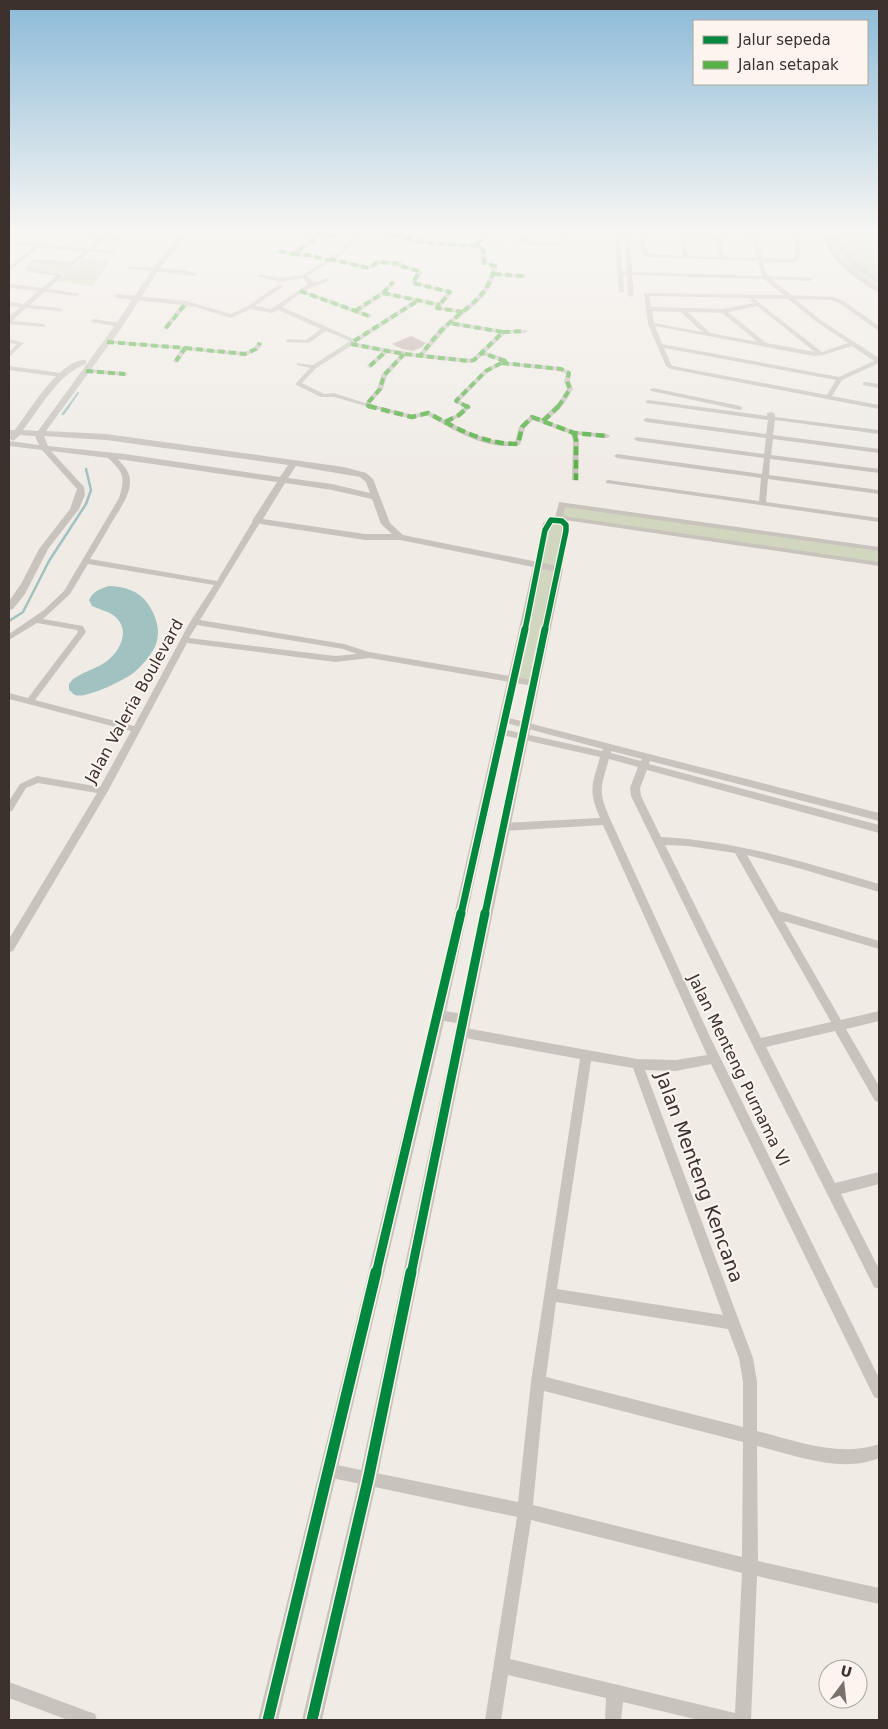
<svg xmlns="http://www.w3.org/2000/svg" width="888" height="1729" viewBox="0 0 888 1729" font-family="'DejaVu Sans',sans-serif">
	<style>
		.green { fill: #d1d6bf }
		.water { fill: #a1c2c1 }
		.lines { fill: none; stroke-linecap: round; stroke-linejoin: round }
		.stream-far1 { stroke: #a1c2c1; stroke-width: 2 }
		.stream { stroke: #a1c2c1; stroke-width: 2.5 }
		.building { fill: #c3afa7 }
		.minor { fill: #c9c3be; fill-rule: evenodd }
		.tertiary { fill: #c9c3be; fill-rule: evenodd }
		.quiet-far1 { stroke: #57b246; stroke-width: 4; stroke-dasharray: 7 4; stroke-linecap: butt }
		.quiet { stroke: #57b246; stroke-width: 4.5; stroke-dasharray: 9 4.5; stroke-linecap: butt }
		.cycleway-far3-casing { stroke: #fbf5ee; stroke-width: 8 }
		.cycleway-far2-casing { stroke: #fbf5ee; stroke-width: 10 }
		.cycleway-far1-casing { stroke: #fbf5ee; stroke-width: 12 }
		.cycleway-casing { stroke: #fbf5ee; stroke-width: 14 }
		.cycleway-far3 { stroke: #00873e; stroke-width: 5.5 }
		.cycleway-far2 { stroke: #00873e; stroke-width: 7 }
		.cycleway-far1 { stroke: #00873e; stroke-width: 9 }
		.cycleway { stroke: #00873e; stroke-width: 11 }
		.labels { text-anchor: middle; dominant-baseline: central; stroke-width: 4; stroke-linejoin: round; paint-order: stroke }
		.street-label { font-size: 16px; fill: #3b302b; stroke: #fbf5ee }
		.near-street-label { font-size: 19px; fill: #3b302b; stroke: #fbf5ee }
	</style>
	<rect width="100%" height="100%" fill="#f0ebe5"/>
	<!-- green -->
	<g class="green">
		<path d="M824 230H879V290L840 263 823 236Z"/>
		<path d="M83 258 110 262 92 286 57 281 66 273 24 268 31 262 73 267Z"/>
		<path d="M562 504 879 549V564L558 517Z"/>
		<path d="M551 520 566 525 533 683 514 680Z"/>
	</g>
	<!-- water -->
	<path class="water" d="M109 586C123 586 140 591 148 604 156 616 161 630 156 644 152 655 141 667 132 674 122 681 86 699 75 695 73 694 71 691 69 690V684L73 679C82 673 91 670 101 665 118 656 134 630 113 615 107 611 98 609 92 606L89 600C93 591 100 589 109 586Z"/>
	<g class="lines">
		<!-- stream-far1 -->
		<path class="stream-far1" d="M68 407 78 393"/>
		<!-- stream -->
		<g class="stream">
			<path d="M63 414 69 406"/>
			<path d="M9 621 23 612 49 561 86 504 91 490 86 469"/>
		</g>
	</g>
	<!-- building -->
	<path class="building" d="M411 336 426 343 422 347 413 351 402 349 392 344Z"/>
	<g class="lines">
		<!-- minor -->
		<g class="minor">
			<path d="M28 230H45L103 236 110 230H116L108 237 129 240 126 242 105 239 93 249 112 251 114 252V254L89 252 72 266 34 263 31 261 34 259 71 262 84 252 40 247 9 271V267L34 246 9 244V241L37 243 41 241 43 244 87 249 99 239Z"/>
			<path d="M283 230 315 232 316 230H322L320 233 334 234 338 230H344L335 238 318 235 315 241 298 253 327 258C339 256 350 239 357 230H363L351 245 336 259 368 266 378 260 401 262 404 265 421 270 422 274 416 282 453 292 441 307 462 310C478 298 487 287 492 267L481 263 480 250 476 248 426 245 370 230H379L426 241 475 244 484 230H490L480 245 486 249 487 262 497 265 496 273 523 274 526 276 523 278 495 276C488 298 471 308 454 322L503 330H527L528 331 525 333 505 334 486 352 505 358 508 362 561 367 571 372 570 381 573 389 564 404 547 421 575 431 607 434 610 436 607 438 578 435 579 440 578 481 572 480 573 440 571 434 533 420 525 428 520 445C486 451 456 431 427 415L412 419 334 397H321L296 385V383L310 368 297 365V363L313 365 350 341 326 331 309 343 286 342V340L288 339 306 340 321 329 278 310 272 313 251 309 231 318 196 307 187 306 166 330 163 328 181 305 117 298 114 296 117 294 186 301 231 314 248 306 278 285H282V287L255 306 271 309 308 284 303 278 280 282 258 276V274L280 278 303 275 326 261 277 252V250L279 249 292 252 311 239 313 235ZM332 261 369 270 379 264 398 265 399 267 416 272 411 284 446 293 438 303 387 292 396 282 393 280 381 292 355 309 305 291C313 285 321 286 329 280L326 278 318 282H313L307 276ZM301 293 369 318 372 316 371 315 360 311 384 295 413 301 354 339 282 307ZM419 302 436 306 435 309 458 313 440 328 419 354 356 343ZM450 325 499 333 472 359 425 354ZM351 346 382 352 368 365 367 366 370 368 388 353 400 355 382 374 377 389 365 403 334 393 324 394 302 383 316 368ZM483 355 501 361 484 370 454 400V402L464 407 457 414 445 420 428 411 412 415 370 404 383 389 387 376 405 356 469 363 476 361ZM502 365 560 371 566 374 564 381 567 389 559 402 542 418 530 416 519 427 515 442C491 442 471 434 450 422L461 416 471 407 460 401 488 372Z"/>
			<path d="M522 230H528L527 241 553 242 558 240V230H564V241L554 246 524 244 521 241Z"/>
			<path d="M614 230H620L622 271 627 272 624 230H630L632 272 762 276 758 261 648 257 640 251 641 230H647L646 233 752 236 753 230H759L757 238 762 258 793 259 795 257 794 230H800V258L794 263 763 262 767 276 812 278 813 279 810 281 771 279 791 295 834 297 845 302 879 326V331L877 330 841 304 831 300 795 299 822 321 879 358V363L842 380 832 396 879 405V409L671 369 666 366 648 324 644 293 784 295 764 279 632 275 634 295 631 297 628 295 627 275H623L624 292 619 293ZM646 236 680 237 682 256 651 254 646 250ZM685 237 715 238 719 257 688 256ZM720 238 752 239 757 258 724 257ZM649 296 788 299 818 323 848 343 822 352 753 298 750 300 754 303 723 309 651 307ZM757 306 815 352 766 343 728 312ZM652 311 681 312 702 332 654 323ZM688 312 722 313 758 342 710 333ZM655 326 814 356 823 355 852 346 874 361 839 377 662 344ZM664 348 836 380 827 395 673 366 671 364Z"/>
			<path d="M821 230H827C829 258 858 273 879 288V292C857 283 824 255 821 230Z"/>
			<path d="M833 230H839C841 254 861 266 879 279V283C858 274 836 253 833 230Z"/>
			<path d="M130 266C146 268 185 268 198 274L195 276 153 271 128 269V267Z"/>
			<path d="M28 268 62 274V276L48 289 80 294 77 296 44 292 30 305 59 308 62 310 61 311 26 308 12 321 43 324 45 325V327L9 324V317L20 307 9 306V302L24 304 38 291 9 288V284L42 288 56 276 26 271 25 270Z"/>
			<path d="M94 319 119 323 122 325 119 327 92 322 91 321Z"/>
			<path d="M9 339 24 343 9 357V352L17 344 9 343Z"/>
			<path d="M107 340 244 352 254 348 258 342 263 343 258 350 245 356 187 350 178 362 176 363 173 361 181 349 105 343 104 342Z"/>
			<path d="M9 366 61 373 64 375 61 377 9 370Z"/>
			<path d="M86 369 125 372 128 374 125 376 84 372 83 371Z"/>
			<path d="M865 382 879 384V388L863 385V383Z"/>
			<path d="M653 388 740 406 743 408 740 410 651 391 650 390Z"/>
			<path d="M648 400 767 416V413L772 412 775 414V417L879 430V434L775 420 773 435 879 449V453L773 439 771 455 879 469V473L770 459 769 475 879 490V494L768 479 766 502 879 518V522L606 483V481L608 480 759 501 761 478 617 458 614 456 617 454 762 474 764 458 637 441 634 439 637 437 764 454 766 438 646 422 643 420 646 418 766 434 768 420 646 403V401Z"/>
			<path d="M108 453C114 455 119 460 123 465 140 483 122 505 112 522 105 534 98 547 90 559L217 581 254 519H257L261 521 200 620 344 644 369 652 533 680 537 683 533 686 370 658 335 662 187 643 108 791 13 951 9 952V939L97 793 38 783 26 788 12 811 9 812V801L20 784 37 776 100 787 131 731 9 699V693L28 698 78 632 77 630 37 623 9 640V634L44 610 64 591 119 498C127 473 121 471 105 455ZM88 564 214 585 190 622 134 726 35 700 86 632 83 626 43 619 70 594ZM197 625 343 649 357 654 335 656 189 638Z"/>
			<path d="M559 502 879 547V551L565 507 563 516 879 562V566L565 520 570 528 562 569 558 571 554 569 562 528 559 523 550 524 542 566 541 568H535L534 566 543 523 548 519 555 518Z"/>
			<path d="M505 717 879 813V821L650 761 649 764 879 825V833L647 770 640 788 641 796 661 837C739 841 805 863 879 884V892L798 868 747 855 779 911 879 941V949L784 921 841 1020 879 1011V1021L846 1029 879 1086V1102L875 1101 835 1031 766 1047 835 1183 879 1172V1184L841 1194 879 1269V1289L874 1287 754 1048 631 796 630 788 638 767 609 759C600 790 598 791 611 821L711 1039 879 1378V1399L874 1397 711 1064 676 1071 645 1070 753 1358 757 1382V1431C796 1441 840 1458 879 1444V1458C841 1474 795 1455 757 1446L758 1561 879 1588V1604L757 1576 751 1720H699L623 1702 621 1720H605L606 1698 508 1675 501 1720H485L517 1517 327 1477 322 1475 320 1470 322 1465 327 1463 518 1502 531 1382 580 1059 460 1037 456 1036 454 1032 456 1028 460 1027 637 1059 676 1060 707 1055 603 825 503 831 498 827 503 823 600 818C588 789 592 786 600 757L502 735 499 734 498 732 499 730 502 729 602 751 603 749 502 722 501 720ZM611 751 642 759 641 761 611 753ZM665 845 688 846 735 853 831 1022 761 1038ZM591 1061 633 1068 723 1315 557 1289ZM556 1302 728 1329 739 1358 743 1382V1427L546 1377ZM544 1391 743 1442 742 1557 533 1505ZM531 1520 742 1573 735 1713 510 1659Z"/>
			<path d="M438 1010 463 1014 467 1016 469 1019 467 1022 463 1024 438 1020 434 1018 432 1015 434 1012Z"/>
			<path d="M9 1682 95 1714 97 1720H68L9 1698Z"/>
		</g>
		<!-- tertiary -->
		<path class="tertiary" d="M185 230H192L162 265 122 327 46 431 106 434 344 467 366 473 373 479 390 523 403 535 558 566 563 569 377 1480 322 1720H302L359 1480 553 571 542 569 442 1030 278 1720H258L428 1030 533 567 400 540H365L254 523 252 521 277 482 125 460 51 451 84 487 85 495 79 509 48 549 25 594 13 609 9 610V601L21 584 39 549 70 509 77 489 42 450 9 446V441L39 445 35 436 20 435 13 441 9 438 11 435 9 434V430H15C29 411 61 358 86 360V364C58 374 41 407 23 430L38 431 116 324 157 262ZM44 436 106 440 288 465 280 477 125 454 48 446ZM296 466 360 477 366 482 370 493 332 484 288 478ZM285 483 332 490 372 499 381 524 392 534H365L263 519Z"/>
		<!-- quiet-far1 -->
		<g class="quiet-far1">
			<path d="M286 230 335 236 341 230"/>
			<path d="M356 230H360"/>
			<path d="M373 230 426 243 477 246 483 249 484 263 495 266C487 299 469 304 447 325 437 334 429 344 421 355"/>
			<path d="M477 246 487 230"/>
			<path d="M279 251 293 254 313 240 318 231"/>
			<path d="M293 254 308 255 328 260"/>
			<path d="M329 259 369 268 378 262 401 264V266L419 271 413 283 450 292 437 308 463 312"/>
			<path d="M494 274 523 276"/>
			<path d="M300 291 369 316"/>
			<path d="M383 293 440 305"/>
			<path d="M355 311 383 293 393 282"/>
			<path d="M166 328 186 303"/>
			<path d="M503 332 525 331"/>
			<path d="M354 341 419 300"/>
			<path d="M107 342 185 348 176 361"/>
			<path d="M351 344 404 354 469 361 474 360 503 332 449 323"/>
			<path d="M185 348 245 354 256 349 260 343"/>
			<path d="M502 363 561 369 569 373 567 381 570 389 558 407"/>
			<path d="M370 366 386 351"/>
			<path d="M86 371 125 374"/>
			<path d="M373 407 366 405 380 389 384 375 404 354"/>
			<path d="M468 407 456 401 486 371 505 361 482 353"/>
		</g>
		<!-- quiet -->
		<g class="quiet">
			<path d="M368 406 412 417 428 413C458 429 483 444 518 444L522 427 532 417 574 433 607 436"/>
			<path d="M543 421 559 406"/>
			<path d="M445 422 459 415 468 407 465 406"/>
			<path d="M574 433 576 440V480"/>
		</g>
		<!-- cycleway-far3 casing -->
		<g class="cycleway-far3-casing">
			<path id="cycleway-far3" d="M525 630 545 530 551 520 562 521 566 525V531L545 630"/>
		</g>
		<!-- cycleway-far2 casing -->
		<g class="cycleway-far2-casing">
			<g id="cycleway-far2">
				<path d="M461 914 525 629"/>
				<path d="M485 914 545 629"/>
			</g>
		</g>
		<!-- cycleway-far1 casing -->
		<g class="cycleway-far1-casing">
			<g id="cycleway-far1">
				<path d="M376 1274 461 913"/>
				<path d="M411 1274 485 913"/>
			</g>
		</g>
		<!-- cycleway casing -->
		<g class="cycleway-casing">
			<g id="cycleway">
				<path d="M268 1720 376 1272"/>
				<path d="M312 1720 368 1480 411 1272"/>
			</g>
		</g>
		<!-- cycleway-far3 -->
		<use href="#cycleway-far3" class="cycleway-far3"/>
		<!-- cycleway-far2 -->
		<use href="#cycleway-far2" class="cycleway-far2"/>
		<!-- cycleway-far1 -->
		<use href="#cycleway-far1" class="cycleway-far1"/>
		<!-- cycleway -->
		<use href="#cycleway" class="cycleway"/>
	</g>
	<!-- sky -->
	<linearGradient id="sky" x2="0" y2="1"><stop stop-color="#8bbad8"/><stop offset="0.49" stop-color="#f8f6f3"/><stop offset="1" stop-color="#f8f6f3" stop-opacity="0"/></linearGradient>
	<rect width="888" height="472" fill="url(#sky)"/>
	<g class="labels">
		<!-- street labels -->
		<g class="street-label">
			<text transform="translate(134 701) rotate(-61)">Jalan Valeria Boulevard</text>
			<text transform="translate(739 1070) rotate(64)">Jalan Menteng Purnama VI</text>
		</g>
		<!-- near-street labels -->
		<g class="near-street-label">
			<text transform="translate(700 1177) rotate(70)">Jalan Menteng Kencana</text>
		</g>
	</g>
	<!-- border -->
	<rect width="888" height="1729" fill="none" stroke="#3b302b" stroke-width="20"/>
	<!-- legend -->
	<rect x="693" y="20" width="175" height="65" fill="#fbf5ee" stroke="#aea6a0"/>
	<rect x="703" y="36" width="25" height="8" fill="#00873e" stroke="#aea6a0"/>
	<text x="738" y="45" font-size="15" fill="#3b302b">Jalur sepeda</text>
	<rect x="703" y="61" width="25" height="8" fill="#57b246" stroke="#aea6a0"/>
	<text x="738" y="70" font-size="15" fill="#3b302b">Jalan setapak</text>
	<!-- north arrow -->
	<g transform="translate(843 1684) rotate(15)"><circle r="24" fill="#fbf5ee" stroke="#aea6a0"/>
	<path d="M0-4L9 19L0 12L-9 19Z" fill="#7a716c"/>
	<text y="-8" font-size="14" font-weight="bold" text-anchor="middle" fill="#3b302b">U</text>
	</g>
</svg>
